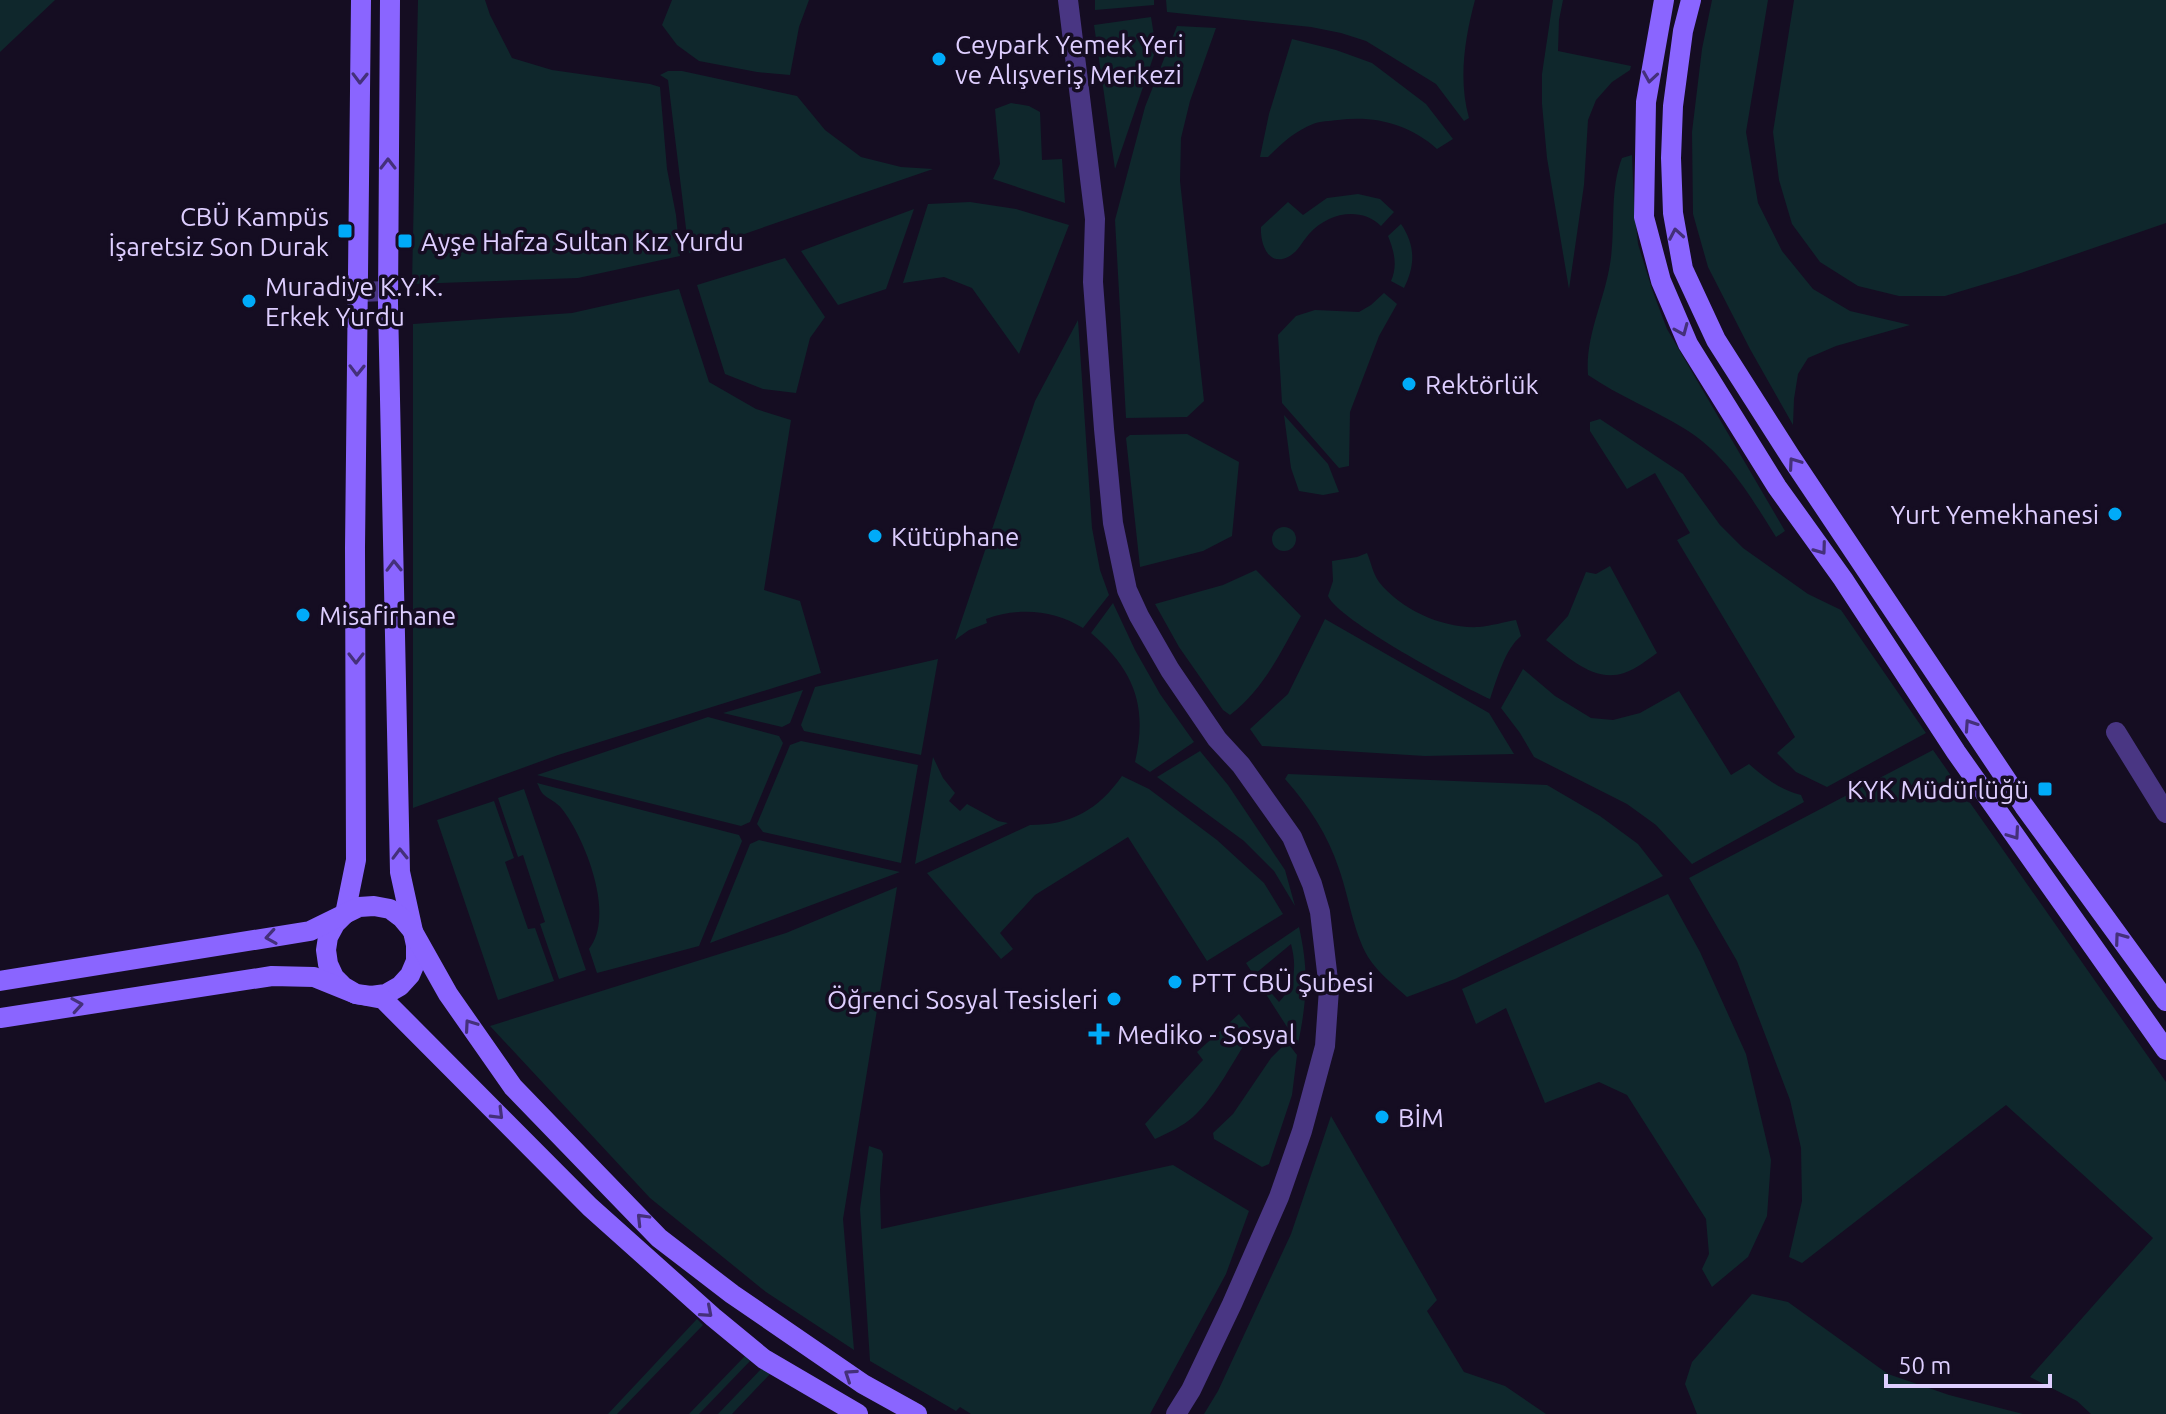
<svg xmlns="http://www.w3.org/2000/svg" width="2166" height="1414" viewBox="0 0 2166 1414" font-family="Ubuntu,sans-serif">
	<style>
		.green { fill: #0f272c; fill-rule: evenodd }
		.lines { fill: none; stroke-linecap: round; stroke-linejoin: round }
		.street { stroke: #493683; stroke-width: 20 }
		.secondary { stroke: #8a65ff; stroke-width: 20 }
		.oneway { stroke: #44307a }
		.poi-dot { fill: #00abf9; stroke: #150d22; stroke-width: 3 }
		.labels { text-anchor: middle; dominant-baseline: central; stroke-width: 7; stroke-linejoin: round; paint-order: stroke }
		.poi-label { font-size: 26px; fill: #deceff; stroke: #150d22; text-anchor: start }
	</style>
	<rect width="100%" height="100%" fill="#150d22"/>
	<!-- green -->
	<g class="green">
		<path d="M0 0H55L0 52Z"/>
		<path d="M418 0H485L490 15 512 58 552 70 650 84 660 87 667 169 676 215 680 256 578 278 412 284Z"/>
		<path d="M672 0H809L799 27 790 75 757 72 699 61 677 45 662 25Z"/>
		<path d="M1095 0H1154V5L1095 10Z"/>
		<path d="M1166 0H1475C1465 37 1458 80 1469 118L1464 121 1436 84 1366 41 1341 33 1311 27 1167 12Z"/>
		<path d="M1553 0H1563L1559 20 1558 51 1631 66 1630 70 1612 82 1596 100 1588 120 1584 185 1569 289 1547 158 1542 104V74Z"/>
		<path d="M1712 0H1768L1746 132 1758 203 1782 251 1813 289 1850 311 1910 325 1836 346 1808 358 1798 374 1794 399 1793 425 1750 349 1708 267 1693 214 1692 132 1702 49Z"/>
		<path d="M1794 0H2166V223L2018 274 1945 296H1899L1858 286 1820 262 1792 224 1779 180 1773 132Z"/>
		<path d="M1151 17 1156 49 1115 169 1094 25Z"/>
		<path d="M1177 26 1216 28 1190 101 1181 138 1180 181 1204 401 1187 417 1126 418 1115 220 1145 107Z"/>
		<path d="M1292 39 1336 50 1372 63 1426 104 1453 139 1437 149C1410 124 1374 115 1338 120 1330 121 1320 121 1313 124 1295 131 1281 144 1268 157H1260L1269 114Z"/>
		<path d="M668 71H682L797 96 825 130 861 157 901 167 933 169 689 253 668 80 660 75Z"/>
		<path d="M1011 103 1029 106 1040 112 1042 160 1062 159 1065 203 993 179 1000 164 995 109Z"/>
		<path d="M1632 155 1634 205 1638 244 1653 292 1667 329 1785 531 1776 537C1751 497 1726 454 1685 429 1654 410 1619 396 1588 375 1585 336 1604 302 1610 264 1616 229 1609 191 1622 158Z"/>
		<path d="M1358 194 1380 199 1394 212 1381 226C1360 206 1328 213 1309 234 1302 242 1298 252 1288 257 1268 267 1260 243 1261 227L1288 202 1303 215 1327 198Z"/>
		<path d="M970 202 1016 209 1069 225 1019 354 972 288 944 277 903 283 928 204Z"/>
		<path d="M914 209 886 289 838 305 801 251Z"/>
		<path d="M1401 224C1416 246 1415 266 1404 288L1391 281C1398 265 1394 251 1388 236Z"/>
		<path d="M785 258 825 317 810 338 796 393 763 389 725 374 697 285Z"/>
		<path d="M679 289 709 382 756 409 791 420 764 590 800 601 821 673 558 755 413 808V324L572 313Z"/>
		<path d="M1384 293 1397 304 1379 336 1350 412 1349 466 1339 468 1282 403 1278 335 1296 316 1315 310 1359 312 1371 305Z"/>
		<path d="M1078 320 1092 528 1100 570 1109 595 1083 628C1053 610 1020 607 986 619L987 623 969 630 955 640 1035 401Z"/>
		<path d="M1284 415 1328 464 1339 492 1323 495 1299 491 1291 468Z"/>
		<path d="M1600 419 1683 474 1720 525 1743 548 1808 594 1841 610 1926 733 1827 787 1796 772 1777 753 1795 737 1677 540 1690 533 1655 473 1627 489 1590 431V422Z"/>
		<path d="M1187 434 1239 462 1232 536 1203 551 1140 567 1126 438 1130 435Z"/>
		<circle cx="1284" cy="539" r="12"/>
		<path d="M1367 553C1371 562 1373 574 1379 582 1401 610 1444 629 1479 627 1491 626 1504 622 1516 620L1521 636C1505 649 1497 679 1490 699 1461 686 1338 620 1328 596L1333 581 1332 561 1357 557Z"/>
		<path d="M1610 566 1657 653C1647 660 1636 669 1624 673 1594 683 1568 657 1546 640L1568 616 1586 572 1596 574Z"/>
		<path d="M1256 570 1301 616C1280 653 1264 689 1230 715L1223 710 1179 647 1155 604 1223 585Z"/>
		<path d="M1113 603 1135 650 1160 694 1194 742 1150 772 1135 762C1148 706 1134 670 1091 633Z"/>
		<path d="M1325 619 1489 713 1514 754 1425 756 1262 746 1250 729 1288 694Z"/>
		<path d="M938 659 921 755 804 731 801 725 815 687Z"/>
		<path d="M1523 669 1555 696 1591 718 1613 720 1640 713 1679 691 1731 775 1749 764C1765 778 1780 790 1801 795L1804 802 1692 864 1656 825 1627 804 1534 757 1520 733 1501 708Z"/>
		<path d="M803 690 790 723 782 727 723 713Z"/>
		<path d="M708 717 779 736 783 743 750 822 741 826 537 775Z"/>
		<path d="M801 741 918 765 901 863 763 832 757 824 790 745Z"/>
		<path d="M1933 750 2166 1082V1414H2091L2077 1401 2030 1377 2153 1238 2006 1105 1802 1263 1789 1257 1802 1201 1801 1148 1790 1100 1737 961 1689 878Z"/>
		<path d="M1200 751 1228 785 1285 870 1295 906 1274 871 1244 841 1157 777Z"/>
		<path d="M933 757 943 778 955 793 949 801 960 811 967 804 998 821 1008 823 915 864Z"/>
		<path d="M1288 774 1547 785 1600 816 1638 844 1663 876 1455 979 1407 997C1394 985 1378 973 1368 957 1353 931 1349 897 1339 869 1328 835 1309 806 1285 779Z"/>
		<path d="M1122 776 1149 789 1217 840 1264 883 1283 914 1207 961 1128 837 1035 895 1000 933 1013 949 1001 959 927 873 1030 825C1071 825 1098 810 1122 776Z"/>
		<path d="M537 783 739 835 742 841 699 946 597 973 589 949C616 916 585 838 562 809 557 802 548 799 543 794 540 791 539 786 537 783Z"/>
		<path d="M524 789 586 970 559 979 540 924 545 922 523 855 518 857 498 798Z"/>
		<path d="M494 801 514 858 505 862 528 929 535 928 554 981 498 1000 437 820Z"/>
		<path d="M759 840 900 872 710 943 750 844Z"/>
		<path d="M897 887 843 1219 854 1350 766 1292 650 1198 490 1026 786 933Z"/>
		<path d="M1668 894 1700 952 1746 1054 1771 1160 1767 1216 1748 1257 1712 1287 1702 1269 1709 1254 1706 1219 1627 1095 1599 1082 1545 1103 1506 1008 1476 1024 1462 989Z"/>
		<path d="M1299 927C1309 971 1307 1000 1298 1044L1246 963ZM1291 944C1297 967 1295 985 1279 1002L1255 974Z"/>
		<path d="M1239 1014 1250 1028 1251 1034C1233 1061 1217 1095 1193 1117 1183 1126 1168 1133 1155 1139L1145 1124 1203 1060 1197 1052Z"/>
		<path d="M1287 1042 1297 1055 1292 1095 1269 1164 1262 1167 1214 1139 1213 1133 1233 1114 1271 1058Z"/>
		<path d="M1331 1116 1437 1300 1427 1311 1464 1372 1505 1386 1546 1414H1204L1218 1391 1291 1234Z"/>
		<path d="M869 1146 881 1150 883 1154 880 1189 881 1229 1173 1165 1249 1211 1226 1274 1150 1414H971L960 1407 956 1411 870 1361 860 1209Z"/>
		<path d="M1752 1294 1788 1302 1888 1374 1949 1395 2023 1414H1697L1685 1384 1692 1362Z"/>
		<path d="M697 1319 703 1325 617 1414H608Z"/>
		<path d="M745 1356 750 1361 699 1414H689Z"/>
		<path d="M763 1367 770 1374 732 1414H718Z"/>
	</g>
	<g class="lines">
		<!-- street -->
		<g class="street">
			<path d="M1068 0 1095 219 1093 282 1104 429 1113 523 1127 590 1139 616 1170 670 1217 739 1241 765 1292 837 1312 884 1320 912 1329 989 1325 1046 1302 1131 1279 1197 1232 1304 1191 1390 1176 1414"/>
			<path d="M358 292 388 291"/>
			<path d="M2116 732 2166 813"/>
		</g>
		<!-- secondary -->
		<g class="secondary">
			<path d="M361 0 355 548 356 860 345 914 335 924 328 937 326 950 328 964 334 977 344 987 356 994 371 996 386 994 400 986 410 975 416 961V945L400 872 388 304 390 0"/>
			<path d="M1664 0 1646 102 1644 217 1661 281 1688 344 1777 487 1843 579 1956 752 2166 1050"/>
			<path d="M1691 0 1683 31 1673 106 1671 158 1673 213 1683 269 1716 340 1790 456 2024 806 2166 1001"/>
			<path d="M0 981 310 931 359 907 374 906 390 909 402 918 412 930 448 994 513 1087 659 1238 732 1294 863 1384 917 1414"/>
			<path d="M0 1018 272 976 314 977 356 994 383 999 590 1207 713 1317 764 1359 858 1414"/>
		</g>
	</g>
	<!-- one-way arrows -->
	<defs><path id="oneway-chevron" d="M-2-3.5L2.5 0L-2 3.5" fill="none" stroke-width="1.6" stroke-linecap="round" stroke-linejoin="round" transform="scale(2)"/></defs>
	<g class="oneway">
		<use href="#oneway-chevron" transform="translate(1650 77) rotate(99)"/>
		<use href="#oneway-chevron" transform="translate(360 78) rotate(91)"/>
		<use href="#oneway-chevron" transform="translate(388 164) rotate(-90)"/>
		<use href="#oneway-chevron" transform="translate(1676 234) rotate(-100)"/>
		<use href="#oneway-chevron" transform="translate(1682 330) rotate(67)"/>
		<use href="#oneway-chevron" transform="translate(357 370) rotate(91)"/>
		<use href="#oneway-chevron" transform="translate(1794 463) rotate(-125)"/>
		<use href="#oneway-chevron" transform="translate(1821 549) rotate(54)"/>
		<use href="#oneway-chevron" transform="translate(394 566) rotate(-91)"/>
		<use href="#oneway-chevron" transform="translate(356 658) rotate(90)"/>
		<use href="#oneway-chevron" transform="translate(1970 725) rotate(-124)"/>
		<use href="#oneway-chevron" transform="translate(2014 834) rotate(55)"/>
		<use href="#oneway-chevron" transform="translate(400 854) rotate(-91)"/>
		<use href="#oneway-chevron" transform="translate(271 937) rotate(171)"/>
		<use href="#oneway-chevron" transform="translate(2120 938) rotate(-126)"/>
		<use href="#oneway-chevron" transform="translate(77 1005) rotate(-9)"/>
		<use href="#oneway-chevron" transform="translate(470 1025) rotate(-125)"/>
		<use href="#oneway-chevron" transform="translate(498 1114) rotate(45)"/>
		<use href="#oneway-chevron" transform="translate(642 1219) rotate(-134)"/>
		<use href="#oneway-chevron" transform="translate(707 1312) rotate(41)"/>
		<use href="#oneway-chevron" transform="translate(850 1375) rotate(-146)"/>
	</g>
	<!-- markers -->
	<g class="poi-dot">
		<circle cx="939" cy="59" r="8"/>
		<rect x="337" y="223" width="16" height="16" rx="4"/>
		<rect x="397" y="233" width="16" height="16" rx="4"/>
		<circle cx="249" cy="301" r="8"/>
		<circle cx="1409" cy="384" r="8"/>
		<circle cx="2115" cy="514" r="8"/>
		<circle cx="875" cy="536" r="8"/>
		<circle cx="303" cy="615" r="8"/>
		<rect x="2037" y="781" width="16" height="16" rx="4"/>
		<circle cx="1175" cy="982" r="8"/>
		<circle cx="1114" cy="999" r="8"/>
		<path d="M1095 1022h8v8h8v8h-8v8h-8v-8h-8v-8h8z"/>
		<circle cx="1382" cy="1117" r="8"/>
	</g>
	<g class="labels">
		<!-- poi labels -->
		<g class="poi-label">
			<text x="955" y="44">Ceypark Yemek Yeri<tspan x="955" dy="30">ve Alışveriş Merkezi</tspan></text>
			<text x="329" y="216" text-anchor="end">CBÜ Kampüs<tspan x="329" dy="30">İşaretsiz Son Durak</tspan></text>
			<text x="421" y="241">Ayşe Hafza Sultan Kız Yurdu</text>
			<text x="265" y="286">Muradiye K.Y.K.<tspan x="265" dy="30">Erkek Yurdu</tspan></text>
			<text x="1425" y="384">Rektörlük</text>
			<text x="2099" y="514" text-anchor="end">Yurt Yemekhanesi</text>
			<text x="891" y="536">Kütüphane</text>
			<text x="319" y="615">Misafirhane</text>
			<text x="2029" y="789" text-anchor="end">KYK Müdürlüğü</text>
			<text x="1191" y="982">PTT CBÜ Şubesi</text>
			<text x="1098" y="999" text-anchor="end">Öğrenci Sosyal Tesisleri</text>
			<text x="1117" y="1034">Mediko - Sosyal</text>
			<text x="1398" y="1117">BİM</text>
		</g>
	</g>
	<!-- scale -->
	<path d="M1886 1374v12h164v-12" fill="none" stroke="#deceff" stroke-width="4"/>
	<text x="1898" y="1374" font-size="24" fill="#deceff" stroke="#150d22" stroke-width="6" paint-order="stroke">50 m</text>
</svg>
